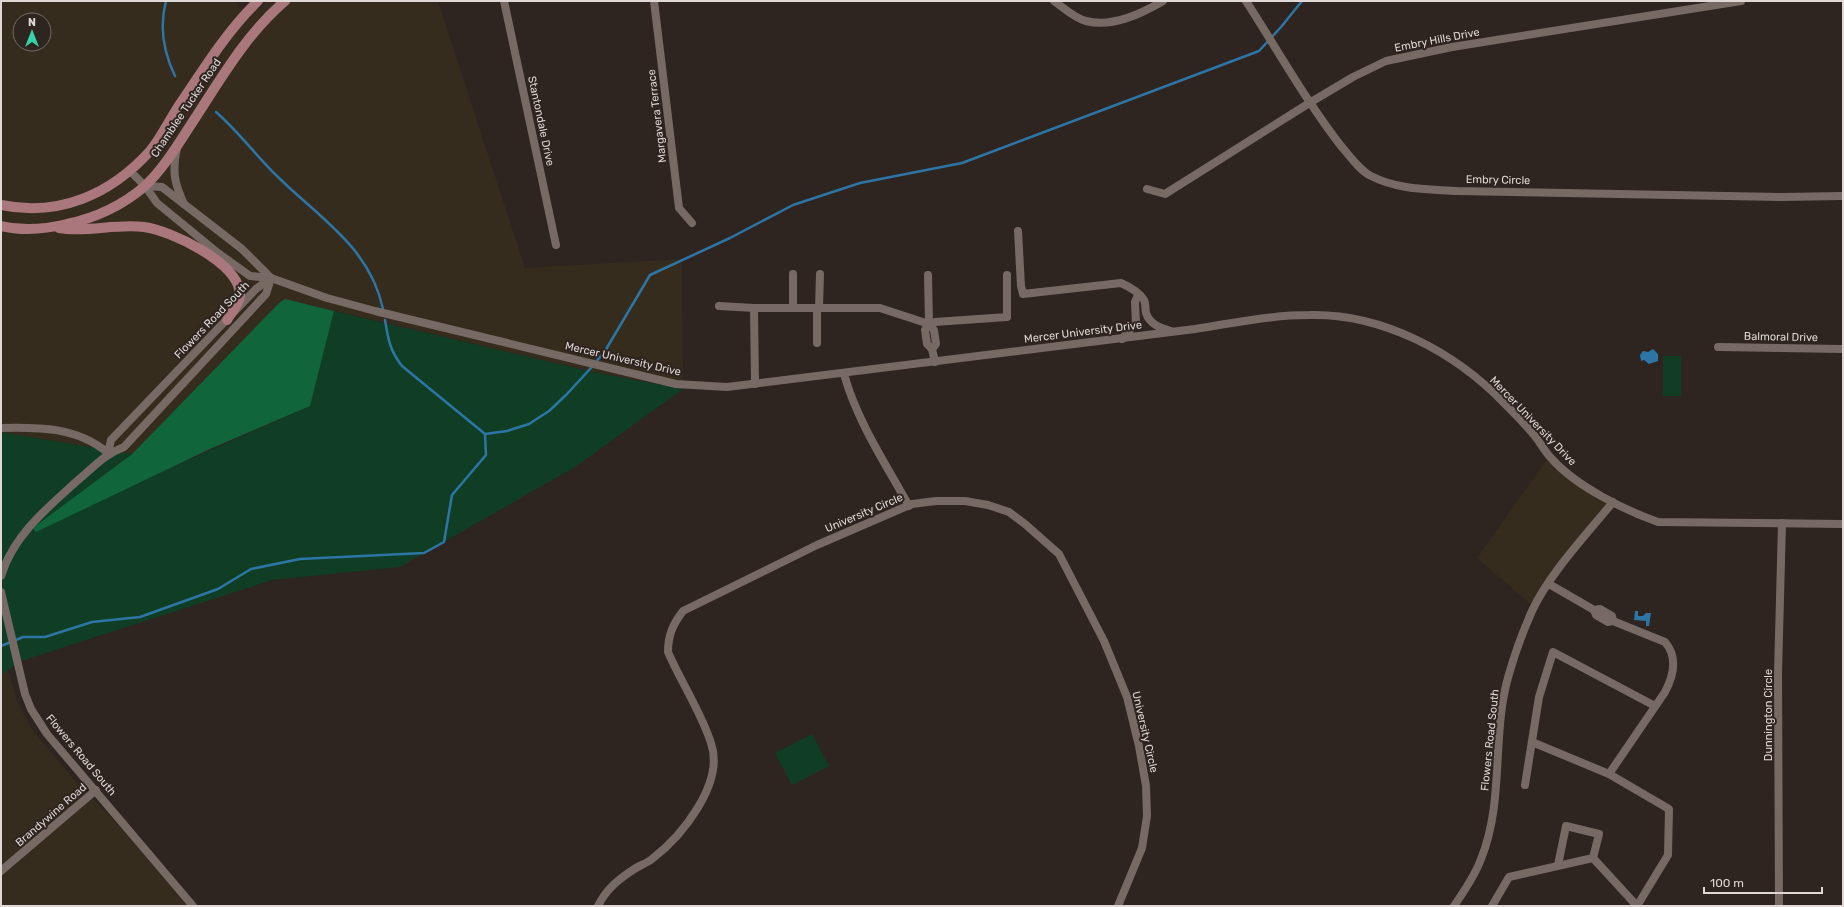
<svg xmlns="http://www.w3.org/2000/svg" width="1844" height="907" viewBox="0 0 1844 907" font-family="Rubik,sans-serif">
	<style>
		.commercial { fill: #362c1d; fill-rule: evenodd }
		.green { fill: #103e25 }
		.forest { fill: #10653b }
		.water { fill: #2d75a5 }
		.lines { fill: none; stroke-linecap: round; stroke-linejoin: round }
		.stream { stroke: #2d75a5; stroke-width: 2.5 }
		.minor { stroke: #776a65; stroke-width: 8 }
		.major { stroke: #a9777c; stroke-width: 10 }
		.labels { text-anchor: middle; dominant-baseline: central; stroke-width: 4; stroke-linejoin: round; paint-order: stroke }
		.street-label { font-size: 11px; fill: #dfd8d5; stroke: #2e2420 }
	</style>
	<rect width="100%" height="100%" fill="#2e2420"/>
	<!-- commercial -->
	<g class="commercial">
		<path d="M1 1H235L247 17 268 1H438L525 268 682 259 683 389 593 372 285 299 279 303 132 454 1 432ZM20 20H44V44H20Z"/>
		<path d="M1549 456 1615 503 1567 554 1534 607 1477 558Z"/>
		<path d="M8 670 18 703 33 731 76 782 119 826 187 906H1V676Z"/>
	</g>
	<!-- green -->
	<g class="green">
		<path d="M334 311 593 372 683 389 575 467 400 567 272 580 18 662 1 676V432L131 454 35 528 310 406Z"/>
		<rect x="1663" y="356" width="18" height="40"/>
		<path d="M812 734 829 766 792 785 775 753Z"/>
	</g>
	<!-- forest -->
	<path class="forest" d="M285 299 334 311 310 406 210 449 36 532 33 528 132 454 279 303Z"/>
	<!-- water -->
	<g class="water">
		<path d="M1653 349 1658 354V361L1649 364 1644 360 1641 361 1640 355 1643 351 1648 352Z"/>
		<path d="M1635 611H1638V616H1643L1646 613H1651L1649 626H1646V621L1634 620Z"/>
	</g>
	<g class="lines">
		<!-- stream -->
		<g class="stream">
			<path d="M166 1C159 27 164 53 175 76"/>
			<path d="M216 112C239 132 257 157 279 178 321 219 370 248 383 309"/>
			<path d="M485 434 507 431 529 424 549 411 566 395 590 369 605 351 650 275 730 238 793 205 860 183 962 163 1259 51 1281 27 1302 1"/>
			<path d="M1 646 23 637H45L92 622 140 617 218 589 251 569 300 559 424 553 444 542 452 495 486 455 485 434 402 366C390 351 388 339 385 320"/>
		</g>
		<!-- minor -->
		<g class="minor">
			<path d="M504 1 556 245"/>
			<path d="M654 1 679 208 692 223"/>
			<path d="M1054 1C1064 8 1074 18 1086 21 1112 28 1141 14 1163 1"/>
			<path d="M1246 1C1277 49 1306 101 1341 146 1350 156 1359 170 1371 176 1398 190 1428 189 1457 191L1781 197 1843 196"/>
			<path d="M177 148C172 172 174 182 184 204"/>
			<path d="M130 171 145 186 157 203 218 253 250 276 271 278 327 298 375 311 676 384 727 387 1195 329C1233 323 1271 315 1309 315 1382 313 1455 352 1505 404 1515 414 1525 424 1534 435 1540 442 1545 452 1552 459 1576 486 1624 510 1658 522L1843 524"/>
			<path d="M145 186 162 187 242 249 271 278"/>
			<path d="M1147 189 1165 194 1311 102 1353 77 1386 61 1452 47 1741 1"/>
			<path d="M1018 231 1021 286 1023 294 1121 283C1130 287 1139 292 1144 300 1146 304 1145 309 1146 313 1150 325 1161 328 1171 331"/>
			<path d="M928 275 929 324 925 330 927 344 932 349 935 362"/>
			<path d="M719 306 754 308H880L929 324 934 330 936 344 932 349"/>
			<path d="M754 308 755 384"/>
			<path d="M793 308V274"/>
			<path d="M817 308V343"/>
			<path d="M819 308 820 274"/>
			<path d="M929 324 935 322 1007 317V275"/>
			<path d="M1122 339 1136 323 1135 302 1138 295"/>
			<path d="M1718 347 1843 349"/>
			<path d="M844 374C857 421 885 463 909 506"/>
			<path d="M1 428C40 427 77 427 108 453"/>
			<path d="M108 453 111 440 256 289 271 278"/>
			<path d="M1 576C13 536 47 508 77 481 94 467 103 455 124 447L266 294 271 278"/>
			<path d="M1549 584 1594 610 1596 615 1608 622 1613 621 1665 642C1678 657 1674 675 1665 692L1609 774"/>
			<path d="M1 592 25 694 31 709 47 734 193 906"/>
			<path d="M1594 610 1600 609 1612 616 1613 621"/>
			<path d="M1532 742 1609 774 1669 809 1668 855 1637 906"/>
			<path d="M1525 785 1539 697 1553 652 1655 706"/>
			<path d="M1593 858 1637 906"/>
			<path d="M1558 865 1566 826 1599 834 1593 858"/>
			<path d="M1 871 96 790"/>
			<path d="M598 906C606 889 620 878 636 868 641 865 647 863 652 859 682 836 725 783 711 743 701 712 681 682 668 652 668 635 673 624 683 611L817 545 912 504 936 501H965L988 505 1009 512 1025 524 1059 554 1104 641 1127 697 1139 746 1146 786 1147 816 1142 848 1118 906"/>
			<path d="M1454 906C1464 891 1475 876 1481 859 1505 800 1491 734 1509 674 1515 653 1523 631 1532 611 1549 574 1587 534 1613 502"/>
			<path d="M1492 906 1509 877 1593 858"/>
			<path d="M1779 906 1778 673 1782 523"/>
		</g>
		<!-- major -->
		<g class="major">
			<path d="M1 205C60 217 111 194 150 151 160 139 168 123 176 110 202 72 225 33 258 1"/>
			<path d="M1 226C22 231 46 229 67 224 95 218 123 205 145 186 163 169 177 146 190 126 219 82 245 35 285 1"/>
			<path d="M59 228C88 233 116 223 144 227 172 231 237 262 240 293 241 302 231 313 227 320"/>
		</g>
	</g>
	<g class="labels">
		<!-- street labels -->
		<g class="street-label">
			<text transform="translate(1437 40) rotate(-11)">Embry Hills Drive</text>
			<text transform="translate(186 108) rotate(-56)">Chamblee Tucker Road</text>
			<text transform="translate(657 116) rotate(-97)">Margavera Terrace</text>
			<text transform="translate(541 121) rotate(78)">Stantondale Drive</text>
			<text transform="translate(1498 180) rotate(1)">Embry Circle</text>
			<text transform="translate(212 320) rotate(-46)">Flowers Road South</text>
			<text transform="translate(1083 332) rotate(-7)">Mercer University Drive</text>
			<text transform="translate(1781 337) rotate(1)">Balmoral Drive</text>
			<text transform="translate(623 359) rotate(13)">Mercer University Drive</text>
			<text transform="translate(1533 421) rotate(46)">Mercer University Drive</text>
			<text transform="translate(864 513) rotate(-23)">University Circle</text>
			<text transform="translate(1768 715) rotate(-90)">Dunnington Circle</text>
			<text transform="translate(1145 732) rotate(77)">University Circle</text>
			<text transform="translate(1490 740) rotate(-84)">Flowers Road South</text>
			<text transform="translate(81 755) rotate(50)">Flowers Road South</text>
			<text transform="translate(51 815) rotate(-41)">Brandywine Road</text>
		</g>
	</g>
	<!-- border -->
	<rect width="1844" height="907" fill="none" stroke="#dfd8d5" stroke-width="4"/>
	<!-- north arrow -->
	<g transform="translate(32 32)"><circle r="19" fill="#2e2420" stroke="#756c68"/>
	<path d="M0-3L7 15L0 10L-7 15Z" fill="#34d4a8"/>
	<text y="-6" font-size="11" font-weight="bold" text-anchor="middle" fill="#dfd8d5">N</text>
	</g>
	<!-- scale -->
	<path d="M1704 887v6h118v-6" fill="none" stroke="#dfd8d5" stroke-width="2"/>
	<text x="1710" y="887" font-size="12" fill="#dfd8d5" stroke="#2e2420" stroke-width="3" paint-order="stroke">100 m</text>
</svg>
